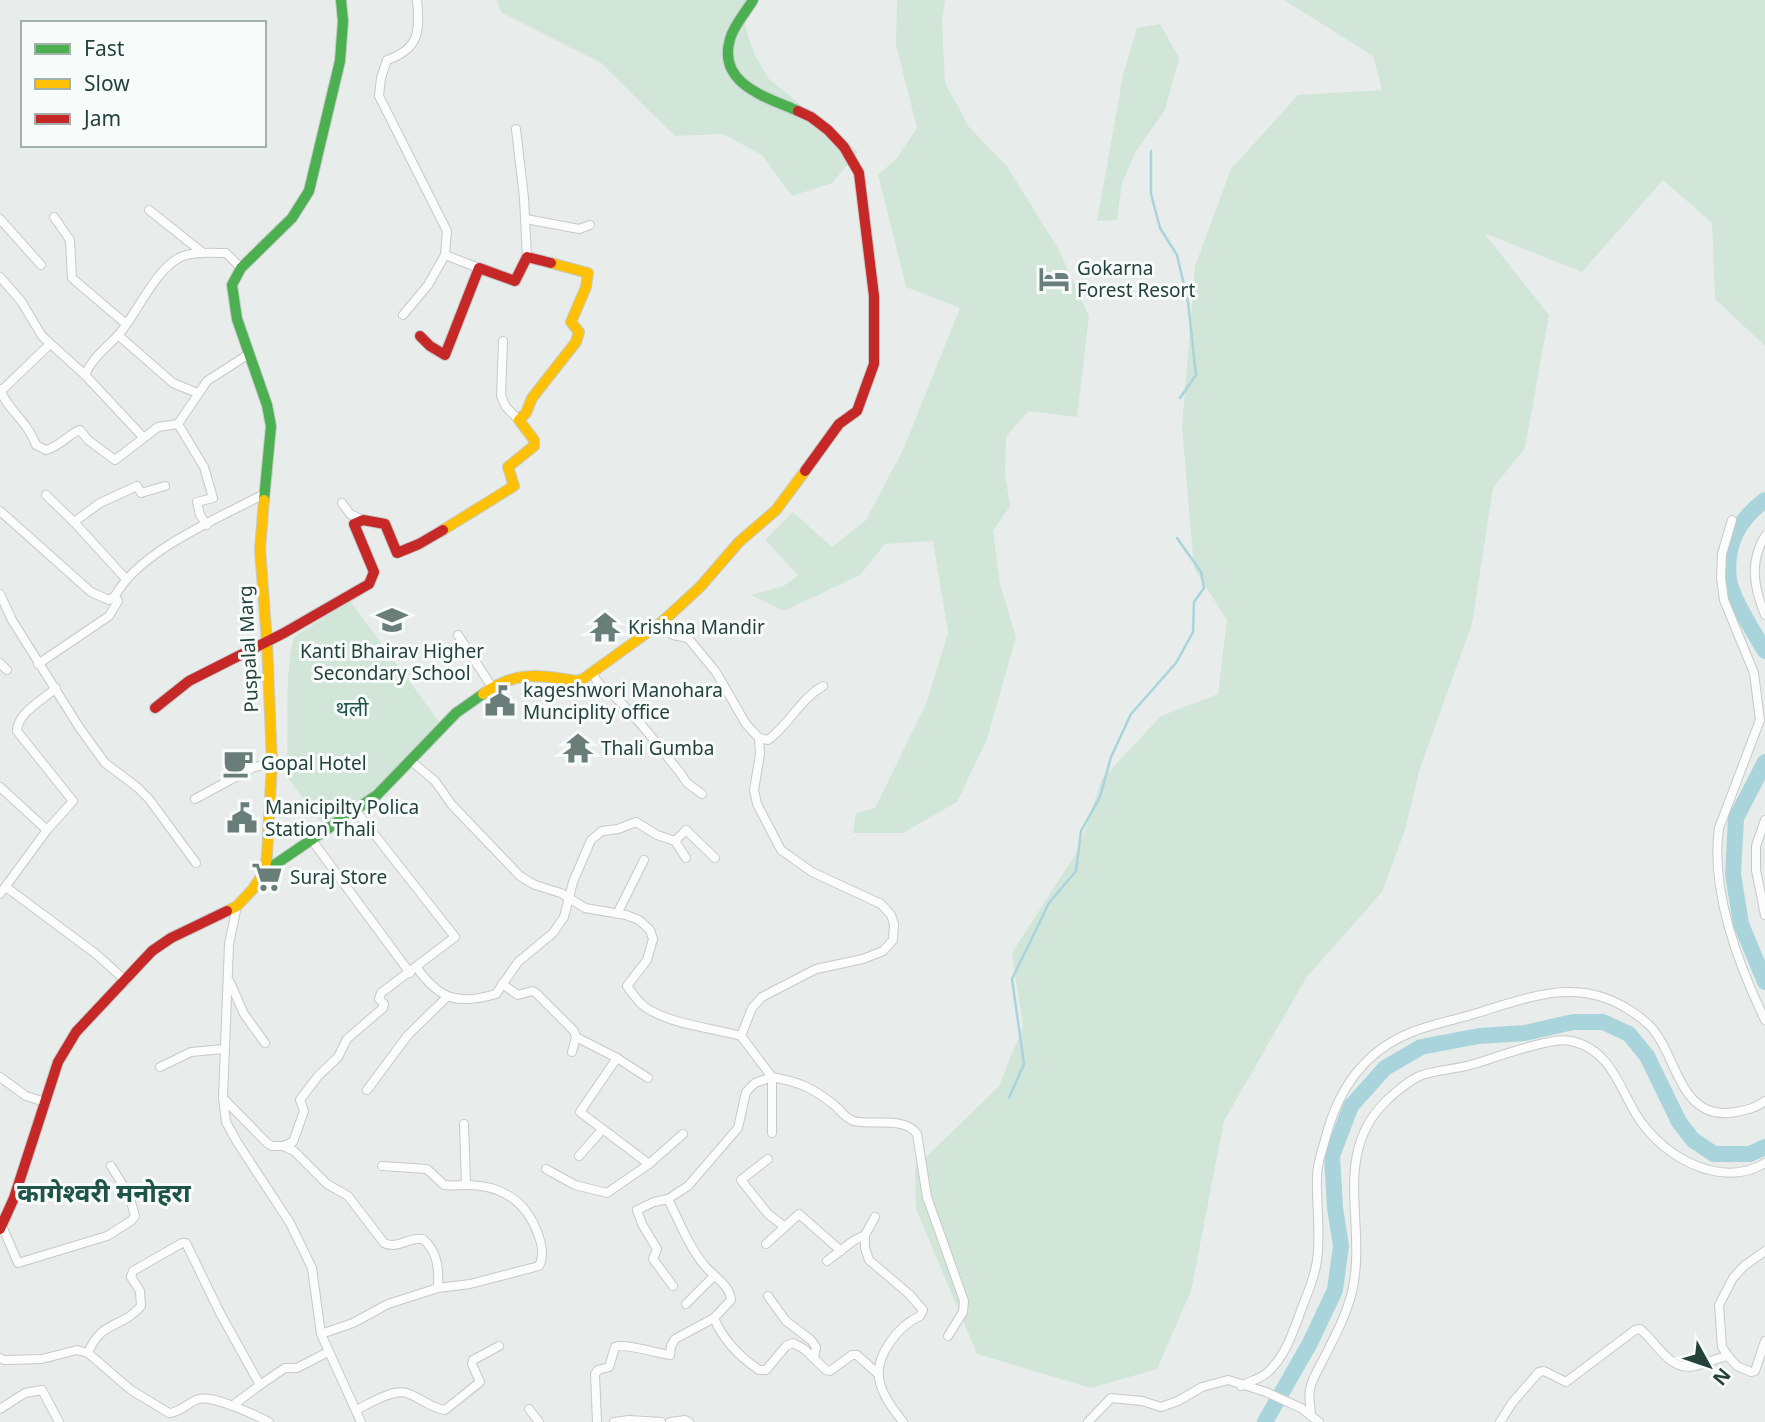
<svg xmlns="http://www.w3.org/2000/svg" width="1765" height="1422" viewBox="0 0 1765 1422" font-family="'Noto Sans','Noto Sans Devanagari',sans-serif">
	<style>
		.green { fill: #d1e6d8 }
		.lines { fill: none; stroke-linecap: round; stroke-linejoin: round }
		.stream { stroke: #a9d4db; stroke-width: 2.5 }
		.river { stroke: #a9d4db; stroke-width: 16 }
		.street-casing { stroke: #c5cac8; stroke-width: 10 }
		.fast-casing { stroke: #c3cbc8; stroke-width: 12 }
		.slow-casing { stroke: #c3cbc8; stroke-width: 12 }
		.jam-casing { stroke: #c3cbc8; stroke-width: 12 }
		.street { stroke: #fcfcfc; stroke-width: 8 }
		.fast { stroke: #4caf50; stroke-width: 10 }
		.slow { stroke: #ffc107; stroke-width: 10 }
		.jam { stroke: #c62828; stroke-width: 10 }
		.labels { text-anchor: middle; dominant-baseline: central; stroke-width: 6; stroke-linejoin: round; paint-order: stroke }
		.poi-label { font-size: 19px; fill: #24423a; stroke: #f7fbf9; text-anchor: start }
		.street-label { font-size: 19px; fill: #24423a; stroke: #f7fbf9 }
		.neighbourhood-label { font-size: 21px; fill: #1f5548; stroke: #f7fbf9 }
		.district-label { font-size: 26px; font-weight: bold; fill: #1f5548; stroke: #f7fbf9 }
	</style>
	<rect width="100%" height="100%" fill="#e8edeb"/>
	<!-- green -->
	<g class="green">
		<path d="M496 0H749L745 26 754 53 768 78 858 152 832 183 792 196 762 155 723 134 675 136 601 63 502 13Z"/>
		<path d="M897 0H945L942 20 945 83 969 127 1006 165 1033 208 1059 250 1089 316 1077 417 1028 411 1006 437 1005 474 1010 506 993 531 1000 584 1016 637 987 739 957 802 903 833H853L856 813 875 808 926 704 948 633 933 541 885 544 860 575 784 611 751 595 784 586 798 575 765 540 793 512 832 547 866 520 903 450 960 308 906 287 878 175 897 158 917 128 896 45Z"/>
		<path d="M1284 0H1765V346L1715 299 1712 223 1663 180 1582 272 1484 233 1549 315 1525 448 1493 488 1472 624 1420 768 1405 830 1382 892 1306 978 1224 1121 1191 1291 1157 1369 1091 1388 977 1354 916 1209 915 1168 999 1086 1023 1026 1012 953 1078 850 1102 779 1161 716 1218 694 1227 620 1194 568 1182 427 1195 266 1231 169 1298 95 1382 90 1373 56Z"/>
		<path d="M1160 24 1179 58 1165 110 1136 151 1122 183 1117 220 1097 221 1123 75 1137 28Z"/>
		<path d="M350 601 443 727 358 806 324 827 286 775C290 730 283 679 294 637Z"/>
	</g>
	<g class="lines">
		<!-- stream -->
		<g class="stream">
			<path d="M1151 151V194L1160 228 1177 255 1188 302 1196 375 1180 398"/>
			<path d="M1009 1098 1024 1064 1012 979 1049 903 1076 871 1081 831 1100 797 1111 757 1131 714 1176 663 1193 632 1194 602 1204 588 1201 572 1177 538"/>
		</g>
		<!-- river -->
		<g class="river">
			<path d="M1765 500C1738 520 1725 545 1729 579 1731 598 1755 634 1765 651"/>
			<path d="M1765 762 1736 818 1733 874 1741 924 1765 982"/>
			<path d="M1265 1422 1310 1343 1335 1290 1341 1246 1335 1208 1332 1156 1351 1106 1385 1068 1421 1047 1479 1036 1525 1033 1573 1022H1603L1629 1034 1647 1056 1679 1122 1693 1140 1714 1154H1750L1765 1147"/>
		</g>
		<!-- street casing -->
		<g class="street-casing">
			<g id="street">
				<path d="M417 0C420 30 420 49 387 60L381 78 379 96 447 231 445 255"/>
				<path d="M516 129 524 198 527 257"/>
				<path d="M149 210 203 253"/>
				<path d="M54 217 70 240 72 278 126 324"/>
				<path d="M0 219 41 265"/>
				<path d="M526 219 579 229 590 225"/>
				<path d="M0 277 21 301 42 336 85 375 143 437"/>
				<path d="M403 315 428 285 445 255 479 268"/>
				<path d="M118 335 173 383 195 392"/>
				<path d="M503 341 501 396 506 407 519 420"/>
				<path d="M85 375C93 356 108 347 120 333 137 312 155 272 177 259 190 251 212 253 226 253L241 268"/>
				<path d="M0 389C7 410 27 420 36 445L46 450C61 446 67 435 80 430L88 440 115 460 158 427 178 424 204 467 213 498 197 502 200 515 207 525"/>
				<path d="M0 392 50 344"/>
				<path d="M178 424 207 381 249 354"/>
				<path d="M46 495 74 522"/>
				<path d="M342 503 350 514 363 520"/>
				<path d="M0 511 91 592 109 600 115 596"/>
				<path d="M1732 520 1722 554 1721 578 1724 600 1754 673 1760 720 1719 828C1710 891 1738 964 1765 1020"/>
				<path d="M1765 536C1749 562 1754 588 1765 615"/>
				<path d="M126 579 74 522 100 503 137 486 141 493 165 486"/>
				<path d="M0 594 12 620 79 727 105 763 137 787 149 799 196 863"/>
				<path d="M662 622 673 635 688 638 716 672 746 724 759 738 768 740C789 725 800 699 823 686"/>
				<path d="M458 635 492 687"/>
				<path d="M0 663 7 670"/>
				<path d="M38 664 109 616 118 601 115 596C139 551 219 518 264 494"/>
				<path d="M593 673C597 685 606 689 615 697 638 718 657 744 677 769"/>
				<path d="M759 738 760 754 754 790 757 804 781 850 812 872 881 904 891 915 894 924 893 940 883 951 863 959 816 969 762 997 752 1008 741 1036 772 1077C799 1082 811 1087 833 1104 840 1109 845 1119 854 1121 872 1126 905 1116 917 1134L927 1197 964 1301 963 1312 948 1336"/>
				<path d="M411 761 435 781 452 805 520 876 535 885 561 893 585 908 626 915 639 920 650 930 653 939 647 960 627 986C632 993 638 1002 645 1007 669 1024 712 1028 741 1036"/>
				<path d="M679 771 687 783 702 794"/>
				<path d="M0 787 47 830"/>
				<path d="M195 799 254 767 272 763"/>
				<path d="M1765 820 1756 846V870L1765 915"/>
				<path d="M311 839 410 973"/>
				<path d="M675 841 686 858"/>
				<path d="M6 887 96 954 126 981"/>
				<path d="M0 894 47 830 73 801 17 731C17 713 44 699 56 688"/>
				<path d="M237 906 229 944 223 1098 226 1122 237 1142 290 1223 312 1268 321 1334 361 1422"/>
				<path d="M617 914 644 860"/>
				<path d="M417 968C440 1000 458 1005 496 994L518 962 553 933 564 917 573 882 591 840 602 831 618 829 636 822 657 835 675 841 686 830 715 858"/>
				<path d="M230 982 244 1014 265 1043"/>
				<path d="M502 984 518 995 532 991 536 993 574 1031 576 1037 572 1052"/>
				<path d="M576 1037 617 1058 648 1078"/>
				<path d="M617 1058 580 1112 649 1164"/>
				<path d="M160 1067 191 1052 224 1049"/>
				<path d="M0 1077 26 1096 45 1102"/>
				<path d="M367 1090 408 1035 447 997"/>
				<path d="M223 1098 267 1143 272 1146H283L294 1151 327 1184 348 1196 384 1243C397 1250 410 1236 423 1239 438 1252 439 1269 438 1288L388 1304 353 1323 321 1334"/>
				<path d="M464 1124 466 1185"/>
				<path d="M283 1146 293 1142 304 1111 300 1100 318 1076 338 1057 347 1039 383 1008 384 1004 379 999 381 993 455 937 356 811"/>
				<path d="M579 1156 602 1130"/>
				<path d="M768 1159 741 1180 768 1214 785 1227"/>
				<path d="M382 1166 427 1169 444 1185C451 1186 458 1185 466 1185 501 1185 526 1201 538 1234 542 1244 544 1257 539 1266L470 1284 438 1288"/>
				<path d="M546 1169 575 1185 607 1193 649 1164 683 1134"/>
				<path d="M875 1217 865 1235V1248L869 1260 909 1294 923 1310 920 1316C898 1326 873 1357 880 1383 884 1398 894 1410 903 1422"/>
				<path d="M2 1226 18 1263 107 1236 131 1221 135 1216 129 1195 111 1166"/>
				<path d="M766 1244 799 1214 841 1251"/>
				<path d="M827 1261 853 1241 865 1235"/>
				<path d="M673 1286 653 1259 657 1249 642 1224 637 1210 654 1202 668 1199 688 1186 738 1128 746 1092 755 1083 772 1077V1133"/>
				<path d="M768 1296 786 1321 811 1340 816 1347 814 1358"/>
				<path d="M686 1304 714 1276"/>
				<path d="M714 1318C723 1340 740 1357 759 1370H766L786 1346 793 1343 804 1349 826 1370 830 1371 852 1355H857L878 1374"/>
				<path d="M88 1353C101 1320 121 1329 141 1306L140 1291 131 1277 133 1271 182 1243H186L220 1313 260 1385 232 1406"/>
				<path d="M1728 1356 1722 1347 1719 1305 1733 1278 1744 1266 1765 1251"/>
				<path d="M0 1358 4 1360 42 1359 77 1350 88 1353 131 1390 169 1413C180 1413 188 1402 199 1399 213 1395 255 1415 269 1422"/>
				<path d="M260 1385 285 1368H297L328 1352"/>
				<path d="M1241 1386C1250 1381 1263 1378 1269 1371 1284 1357 1292 1335 1299 1316 1305 1298 1315 1279 1317 1260 1321 1232 1316 1204 1317 1176 1317 1164 1322 1151 1325 1140 1337 1092 1363 1052 1410 1033 1431 1024 1455 1020 1477 1013 1518 1001 1562 982 1605 998 1620 1003 1639 1015 1650 1026 1678 1055 1679 1123 1736 1112 1746 1110 1756 1108 1765 1101"/>
				<path d="M0 1409 25 1393 42 1390 59 1422"/>
				<path d="M529 1409 539 1422"/>
				<path d="M356 1410C369 1404 395 1387 409 1394 422 1399 431 1408 445 1410L480 1382 472 1364 473 1360 499 1346"/>
				<path d="M1311 1416C1311 1407 1308 1397 1310 1389 1312 1379 1318 1370 1323 1360 1334 1338 1346 1316 1352 1292 1368 1225 1330 1155 1387 1100 1397 1091 1409 1080 1422 1075 1438 1070 1457 1069 1474 1064 1494 1058 1553 1036 1571 1041 1613 1050 1620 1092 1641 1122 1659 1146 1680 1162 1709 1170 1729 1175 1747 1174 1765 1163"/>
				<path d="M597 1422 595 1374 598 1370 609 1367 615 1347C625 1343 656 1353 670 1355L671 1346 675 1339 714 1318 731 1300C730 1285 714 1277 705 1266 689 1247 679 1221 668 1199"/>
				<path d="M614 1422 629 1420 661 1422"/>
				<path d="M670 1422 685 1420 689 1422"/>
				<path d="M1088 1422 1111 1398 1142 1401 1161 1407 1178 1401 1202 1387 1228 1380 1266 1392 1301 1408 1319 1422"/>
				<path d="M1500 1422 1512 1403 1539 1372 1544 1371 1566 1382 1635 1330 1640 1329C1657 1342 1669 1372 1695 1366 1706 1364 1716 1358 1728 1356L1737 1366 1751 1372 1755 1371 1765 1341"/>
			</g>
		</g>
		<!-- fast casing -->
		<g class="fast-casing">
			<g id="fast">
				<path d="M753 0C746 12 734 25 730 39 717 84 766 97 798 111"/>
				<path d="M264 500 271 426 267 405 237 319 232 285 241 268 292 218 309 191 340 61 343 21 341 0"/>
				<path d="M264 872 377 795 456 713 483 694"/>
			</g>
		</g>
		<!-- slow casing -->
		<g class="slow-casing">
			<g id="slow">
				<path d="M443 530 514 486 508 467 534 446V440L519 420 526 413 532 398 576 342 579 332 571 322 586 287 588 273 551 263"/>
				<path d="M483 694C516 670 539 675 577 681L583 679 662 622 700 587 739 542 776 510 805 471"/>
				<path d="M227 911 237 906 253 889 264 872 267 856 272 763 267 642 260 549 264 500"/>
			</g>
		</g>
		<!-- jam casing -->
		<g class="jam-casing">
			<g id="jam">
				<path d="M798 111 811 117 828 130 844 147 859 173 874 296V364L857 411 839 424 805 471"/>
				<path d="M420 336 430 346 445 355 479 268 515 281 527 257 551 263"/>
				<path d="M155 708 189 681 284 633 369 584 374 572 354 524 363 520 385 524 397 553 419 544 443 530"/>
				<path d="M0 1229 14 1198 58 1062 76 1032 152 951 171 938 227 911"/>
			</g>
		</g>
		<!-- street -->
		<use href="#street" class="street"/>
		<!-- fast -->
		<use href="#fast" class="fast"/>
		<!-- slow -->
		<use href="#slow" class="slow"/>
		<!-- jam -->
		<use href="#jam" class="jam"/>
	</g>
	<!-- icons -->
	<defs>
		<g id="hotel-bare" transform="scale(2.415)"><path d="M-6-4.5h1.5V1H6V5H4.5V3h-9V5H-6ZM-4 0a1.8 1.8 0 1 1 3.6 0ZM.5 0V-2.5h3Q6-2.5 6 0Z" fill="#697e78" stroke="#f7fbf9" stroke-width="2.5" paint-order="stroke"/></g>
		<g id="school-bare" transform="scale(2.415)"><path d="M0-5L7-2L0 1L-7-2ZM-4 1L0 2.5L4 1V4Q0 6-4 4Z" fill="#697e78" stroke="#f7fbf9" stroke-width="2.5" paint-order="stroke"/></g>
		<g id="temple-bare" transform="scale(2.415)"><path d="M0-6L5-2H3V0L6.5 2.5H4V6H1.5V3h-3V6H-4V2.5H-6.5L-3 0V-2H-5Z" fill="#697e78" stroke="#f7fbf9" stroke-width="2.5" paint-order="stroke"/></g>
		<g id="civic-bare" transform="scale(2.415)"><path d="M-.6-6.5H3V-4.5H.6V-3L4-1V1h2V6H-6V1h2V-1L-.6-3ZM-1.2 2.5V6h2.4V2.5Z" fill="#697e78" stroke="#f7fbf9" stroke-width="2.5" paint-order="stroke"/></g>
		<g id="cafe-bare" transform="scale(2.415)"><path d="M-5.5-4.5H6V0H3Q3 3.5 0 3.5H-2.5Q-5.5 3.5-5.5 0ZM3-3.2v2h1.7v-2ZM-6 4.5H4V6H-6Z" fill="#697e78" stroke="#f7fbf9" stroke-width="2.5" paint-order="stroke"/></g>
		<g id="supermarket-bare" transform="scale(2.415)"><path d="M-6-5.5h2.5l.6 2H6L4.5 2H-2.5L-4.4-4H-6ZM-1.5 3.2a1.3 1.3 0 1 0 .1 0ZM3 3.2a1.3 1.3 0 1 0 .1 0Z" fill="#697e78" stroke="#f7fbf9" stroke-width="2.5" paint-order="stroke"/></g>
	</defs>
	<g fill-rule="evenodd">
		<use href="#hotel-bare" x="1054" y="279"/>
		<use href="#school-bare" x="392" y="620"/>
		<use href="#temple-bare" x="605" y="627"/>
		<use href="#civic-bare" x="500" y="701"/>
		<use href="#temple-bare" x="578" y="748"/>
		<use href="#cafe-bare" x="238" y="763"/>
		<use href="#civic-bare" x="242" y="818"/>
		<use href="#supermarket-bare" x="267" y="877"/>
	</g>
	<g class="labels">
		<!-- poi labels -->
		<g class="poi-label">
			<text x="1077" y="268">Gokarna<tspan x="1077" dy="22">Forest Resort</tspan></text>
			<text x="628" y="627">Krishna Mandir</text>
			<text x="392" y="651" text-anchor="middle">Kanti Bhairav Higher<tspan x="392" dy="22">Secondary School</tspan></text>
			<text x="523" y="690">kageshwori Manohara<tspan x="523" dy="22">Munciplity office</tspan></text>
			<text x="601" y="748">Thali Gumba</text>
			<text x="261" y="763">Gopal Hotel</text>
			<text x="265" y="807">Manicipilty Polica<tspan x="265" dy="22">Station Thali</tspan></text>
			<text x="290" y="877">Suraj Store</text>
		</g>
		<!-- street labels -->
		<g class="street-label">
			<text transform="translate(248 649) rotate(-93)">Puspalal Marg</text>
		</g>
		<!-- neighbourhood labels -->
		<g class="neighbourhood-label">
			<text x="352" y="708">थली</text>
		</g>
		<!-- district labels -->
		<g class="district-label">
			<text x="104" y="1192">कागेश्वरी मनोहरा</text>
		</g>
	</g>
	<!-- legend -->
	<rect x="21" y="21" width="245" height="126" fill="#f7fbf9" stroke="#a3b1ad" stroke-width="2"/>
	<rect x="35" y="44" width="35" height="10" fill="#4caf50" stroke="#a3b1ad" stroke-width="2"/>
	<text x="84" y="56" font-size="21" fill="#24423a">Fast</text>
	<rect x="35" y="79" width="35" height="10" fill="#ffc107" stroke="#a3b1ad" stroke-width="2"/>
	<text x="84" y="91" font-size="21" fill="#24423a">Slow</text>
	<rect x="35" y="114" width="35" height="10" fill="#c62828" stroke="#a3b1ad" stroke-width="2"/>
	<text x="84" y="126" font-size="21" fill="#24423a">Jam</text>
	<!-- north arrow -->
	<g transform="translate(1709 1366) rotate(130)" stroke="#f7fbf9" stroke-width="5" paint-order="stroke">
	<path d="M0-5L12 26L0 18L-12 26Z" fill="#24423a"/>
	<text y="-10" font-size="19" font-weight="bold" text-anchor="middle" fill="#24423a">N</text>
	</g>
</svg>
